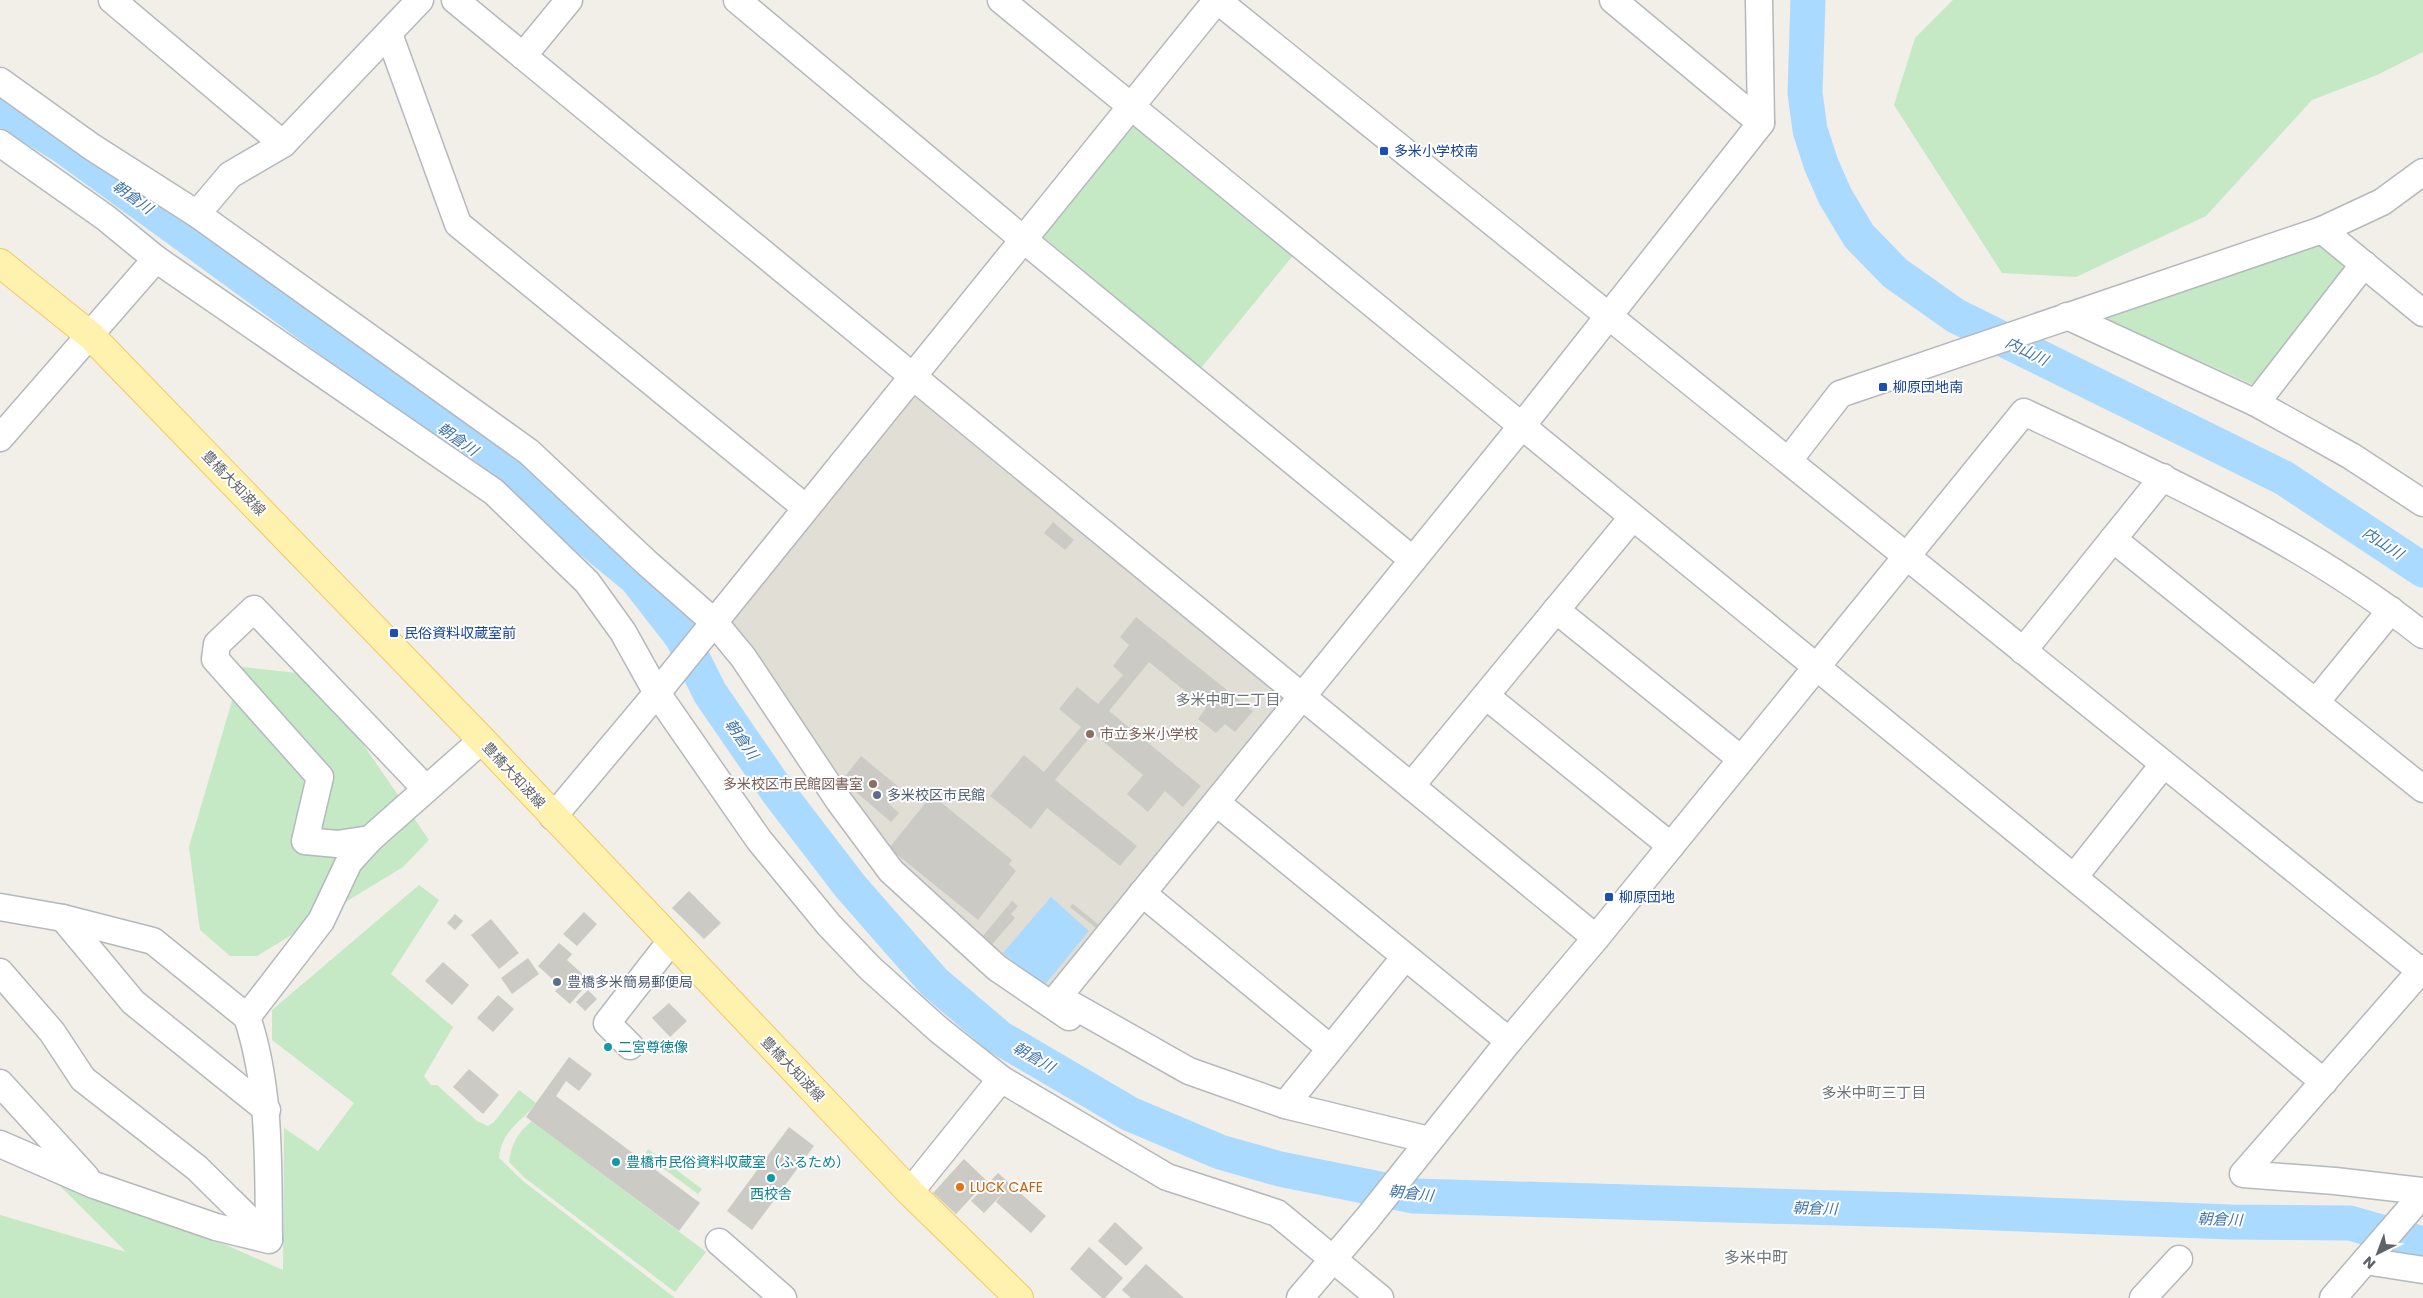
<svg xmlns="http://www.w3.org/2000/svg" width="2423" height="1298" viewBox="0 0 2423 1298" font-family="Poppins,'Noto Sans JP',sans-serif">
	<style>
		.education { fill: #e1ded6 }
		.green { fill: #c5e8c5 }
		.water { fill: #aadaff }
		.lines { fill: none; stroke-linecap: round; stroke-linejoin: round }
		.river { stroke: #aadaff; stroke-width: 35 }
		.building { fill: #cccac5 }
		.minor-casing { stroke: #b5b8bc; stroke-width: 29 }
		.major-casing { stroke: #f2c960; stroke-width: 30 }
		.minor { stroke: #fff; stroke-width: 26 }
		.major { stroke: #fff2af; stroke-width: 28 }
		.transit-dot { fill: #1a4fb4; stroke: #fff; stroke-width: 2 }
		.education-dot { fill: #8d6e63; stroke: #fff; stroke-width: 2 }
		.service-dot { fill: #5c6f8a; stroke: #fff; stroke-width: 2 }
		.culture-dot { fill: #0f9aa8; stroke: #fff; stroke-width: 2 }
		.food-dot { fill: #e8710a; stroke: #fff; stroke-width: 2 }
		.labels { text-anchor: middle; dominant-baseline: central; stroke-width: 4; stroke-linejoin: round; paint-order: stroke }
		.transit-label { font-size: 14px; fill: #164399; stroke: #fff; text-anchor: start }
		.street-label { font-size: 14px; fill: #5f6368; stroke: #fff }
		.education-label { font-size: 14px; fill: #785e54; stroke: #fff; text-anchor: start }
		.service-label { font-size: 14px; fill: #4e5e75; stroke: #fff; text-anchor: start }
		.culture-label { font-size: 14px; fill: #0d838f; stroke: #fff; text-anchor: start }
		.food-label { font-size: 14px; fill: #c56008; stroke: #fff; text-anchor: start }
		.water-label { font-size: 15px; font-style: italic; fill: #4174aa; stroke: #fff }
		.neighbourhood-label { font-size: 15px; fill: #70757a; stroke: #fff }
		.quarter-label { font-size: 16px; fill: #70757a; stroke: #fff }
	</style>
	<rect width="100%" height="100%" fill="#f1efe8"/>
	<!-- education -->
	<path class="education" d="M915 397 1284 695 1283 707 1044 992 895 869 726 623 908 401Z"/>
	<!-- green -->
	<g class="green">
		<path d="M1953 0H2423V52L2377 75 2312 100 2206 216 2076 277 2002 273 1894 105 1915 38Z"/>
		<path d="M1136 122 1295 253 1201 368 1042 236Z"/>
		<path d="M2318 245 2349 263 2256 386 2102 317Z"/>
		<path d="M242 667 297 673 358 737 429 840 403 867 257 956H230L200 930 189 847Z"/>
		<path d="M419 885 439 900 391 974 453 1027 424 1076 431 1085H437L477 1121 488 1126 494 1122 519 1090 536 1103C521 1123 502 1129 499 1158L523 1181 675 1298H0V1215L126 1252 60 1186 226 1245 283 1270 284 1128 318 1151 354 1103 272 1040V1010Z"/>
		<path d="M532 1121 706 1252 675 1292 525 1178 509 1162C511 1144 518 1132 532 1121Z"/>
		<path d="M648 1149 702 1189 698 1194 645 1155Z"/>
	</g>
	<!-- water -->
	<path class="water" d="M1051 897 1089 931 1043 987 1003 953Z"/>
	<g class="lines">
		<!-- river -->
		<g class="river">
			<path d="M1808 0 1805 93 1810 130 1821 164 1835 196 1859 236 1895 273 1956 316 2284 478 2423 570"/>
			<path d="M0 107 66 148 334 343 418 411 525 487 636 578 682 637 710 693 778 792 850 886 934 982 1000 1038 1130 1114 1220 1152 1280 1169 1414 1196 1943 1211 2231 1222 2350 1223 2423 1244"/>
		</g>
	</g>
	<!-- building -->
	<g class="building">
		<path d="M1053 522 1074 540 1065 550 1044 533Z"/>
		<path d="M1136 617 1253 711 1235 732 1225 724 1216 733 1198 719 1206 708 1149 662 1109 711 1201 786 1183 807 1165 791 1148 812 1127 794 1143 775 1093 733 1055 780 1137 846 1120 866 1047 808 1031 829 990 796 1024 755 1044 772 1081 727 1059 709 1077 687 1098 704 1123 675 1113 666 1129 645 1120 637Z"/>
		<path d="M861 756 900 788 888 803 899 813 891 822 842 780Z"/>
		<path d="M932 795 1012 860 1009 864 1016 871 978 920 889 848Z"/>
		<path d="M689 891 721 923 704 939 672 908Z"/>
		<path d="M1012 901 1018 906 1011 914 1015 918 987 950 978 942Z"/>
		<path d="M1073 904 1099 925 1096 928 1070 907Z"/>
		<path d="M584 912 597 924 577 946 563 934Z"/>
		<path d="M455 914 463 921 455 930 447 923Z"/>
		<path d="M491 919 519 953 499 969 471 935Z"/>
		<path d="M559 943 572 954 567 960 590 981 570 1004 555 991 560 986 538 966Z"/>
		<path d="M528 958 539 974 512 994 501 978Z"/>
		<path d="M443 962 469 985 452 1005 425 981Z"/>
		<path d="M588 990 597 999 585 1011 576 1002Z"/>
		<path d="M498 995 514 1009 493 1032 477 1018Z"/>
		<path d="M669 1003 687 1021 670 1037 652 1018Z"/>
		<path d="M569 1057 592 1074 579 1091 566 1081 556 1096 700 1203 679 1231 526 1117Z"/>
		<path d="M469 1069 499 1095 483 1114 453 1087Z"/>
		<path d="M789 1127 814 1146 752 1230 727 1211Z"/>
		<path d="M964 1159 987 1181 956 1214 933 1193Z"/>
		<path d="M998 1173 1046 1216 1031 1233 996 1202 1003 1193 984 1213 971 1201Z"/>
		<path d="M1115 1222 1143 1248 1126 1266 1098 1241Z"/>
		<path d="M1089 1247 1123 1278 1105 1298H1102L1070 1269Z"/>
		<path d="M1146 1264 1184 1298H1131L1122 1290Z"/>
	</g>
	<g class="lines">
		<!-- minor casing -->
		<g class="minor-casing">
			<g id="minor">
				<path d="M112 0 283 144"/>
				<path d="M455 0 1596 938"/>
				<path d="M737 0 1024 240 1413 560"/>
				<path d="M1001 0 2324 1082"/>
				<path d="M1217 0 2423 973"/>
				<path d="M1613 0 1761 123"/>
				<path d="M389 34 458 224 806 508"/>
				<path d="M523 56 569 0"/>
				<path d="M0 81 92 147 197 214 529 452 647 563 714 622 743 657 839 801 891 871 997 968 1069 1017"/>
				<path d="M0 143 106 218 156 259 494 492 587 582 623 632 657 693 759 840 829 925 870 968 939 1030 1001 1079 1167 1177 1277 1213 1380 1298"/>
				<path d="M197 214 230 175 283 144 420 0"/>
				<path d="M2322 230 2423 313"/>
				<path d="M2067 316 2256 403 2351 456 2423 503"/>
				<path d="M2256 403 2364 264"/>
				<path d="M0 438 156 259"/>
				<path d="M1789 460 1840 394 2322 230 2382 202 2423 172"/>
				<path d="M2113 539 2423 789"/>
				<path d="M1556 610 1741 759"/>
				<path d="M2023 651 2163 477"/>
				<path d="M1486 696 1671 846"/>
				<path d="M2316 702 2391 610"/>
				<path d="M1411 786 1632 518"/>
				<path d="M1217 803 1509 1041"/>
				<path d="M553 817 657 693 1217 0"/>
				<path d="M370 839 337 844 305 841 320 777 215 659 217 644 254 609 426 789"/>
				<path d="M2075 876 2163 765"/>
				<path d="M1142 893 1330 1048"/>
				<path d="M0 907 63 918 153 941 247 1017"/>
				<path d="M63 918 133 1002 267 1110"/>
				<path d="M2423 968 2243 1174 2335 1181 2423 1191"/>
				<path d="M0 972 52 1032 83 1079 197 1168 269 1239"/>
				<path d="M630 1046 607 1023 671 941"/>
				<path d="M0 1083 86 1177"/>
				<path d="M1285 1105 1405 957"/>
				<path d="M1429 1140 1285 1105 1189 1071 1058 997 1521 427 1761 123 1759 0"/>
				<path d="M0 1144 94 1185 216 1227 269 1240C268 1165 271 1089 247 1017L321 921 349 862 370 839 482 740"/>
				<path d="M910 1192 1001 1079"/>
				<path d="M719 1242 783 1298"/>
				<path d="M2365 1261 2423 1270"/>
				<path d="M1300 1298 1367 1219 1509 1041 1596 938 2024 412C2162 477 2303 540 2423 635"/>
				<path d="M2143 1298 2179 1259"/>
				<path d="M2333 1298 2423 1194"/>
			</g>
		</g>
		<!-- major casing -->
		<g class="major-casing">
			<path id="major" d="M0 263 91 336 482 740 910 1192 1019 1298"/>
		</g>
		<!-- minor -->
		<use href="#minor" class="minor"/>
		<!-- major -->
		<use href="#major" class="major"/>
	</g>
	<!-- markers -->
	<g class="transit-dot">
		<rect x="1379" y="146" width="10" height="10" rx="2.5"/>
		<rect x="1878" y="382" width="10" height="10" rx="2.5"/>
		<rect x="389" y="628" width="10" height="10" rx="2.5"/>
		<rect x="1604" y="892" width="10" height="10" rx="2.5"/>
	</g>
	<g class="education-dot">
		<circle cx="1090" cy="734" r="5"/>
		<circle cx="873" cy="784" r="5"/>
	</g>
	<g class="service-dot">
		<circle cx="877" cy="795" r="5"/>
		<circle cx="557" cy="982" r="5"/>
	</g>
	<g class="culture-dot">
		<circle cx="608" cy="1047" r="5"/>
		<circle cx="616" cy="1162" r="5"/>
		<circle cx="771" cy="1178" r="5"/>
	</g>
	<circle class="food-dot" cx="960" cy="1187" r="5"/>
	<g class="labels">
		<!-- transit labels -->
		<g class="transit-label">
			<text x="1394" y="151">多米小学校南</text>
			<text x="1893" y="387">柳原団地南</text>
			<text x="404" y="633">民俗資料収蔵室前</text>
			<text x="1619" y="897">柳原団地</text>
		</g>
		<!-- street labels -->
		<g class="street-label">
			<text transform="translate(234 483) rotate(46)">豊橋大知波線</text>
			<text transform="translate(514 775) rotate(47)">豊橋大知波線</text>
			<text transform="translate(793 1069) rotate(46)">豊橋大知波線</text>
		</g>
		<!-- education labels -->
		<g class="education-label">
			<text x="1100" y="734">市立多米小学校</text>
			<text x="863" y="784" text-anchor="end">多米校区市民館図書室</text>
		</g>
		<!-- service labels -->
		<g class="service-label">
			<text x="887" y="795">多米校区市民館</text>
			<text x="567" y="982">豊橋多米簡易郵便局</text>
		</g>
		<!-- culture labels -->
		<g class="culture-label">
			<text x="618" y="1047">二宮尊徳像</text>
			<text x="626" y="1162">豊橋市民俗資料収蔵室（ふるため）</text>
			<text x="771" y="1194" text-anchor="middle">西校舎</text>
		</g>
		<!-- food labels -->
		<g class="food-label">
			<text x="970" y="1187">LUCK CAFE</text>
		</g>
		<!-- water labels -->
		<g class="water-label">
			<text transform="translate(133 197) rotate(36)">朝倉川</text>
			<text transform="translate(2027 351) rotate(26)">内山川</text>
			<text transform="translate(458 439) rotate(35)">朝倉川</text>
			<text transform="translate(2383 543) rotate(33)">内山川</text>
			<text transform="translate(742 739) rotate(55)">朝倉川</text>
			<text transform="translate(1034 1057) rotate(30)">朝倉川</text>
			<text transform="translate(1411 1193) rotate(7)">朝倉川</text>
			<text transform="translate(1815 1208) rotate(2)">朝倉川</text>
			<text transform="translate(2220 1219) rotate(2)">朝倉川</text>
		</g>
		<!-- neighbourhood labels -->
		<g class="neighbourhood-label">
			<text x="1228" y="699">多米中町二丁目</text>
			<text x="1874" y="1092">多米中町三丁目</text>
		</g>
		<!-- quarter labels -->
		<g class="quarter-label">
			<text x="1756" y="1257">多米中町</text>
		</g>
	</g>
	<!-- north arrow -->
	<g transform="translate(2378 1253) rotate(222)" stroke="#ffffff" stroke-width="4" paint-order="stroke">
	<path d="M0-4L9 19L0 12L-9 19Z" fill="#5f6368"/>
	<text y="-8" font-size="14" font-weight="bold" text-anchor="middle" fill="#5f6368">N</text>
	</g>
</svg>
